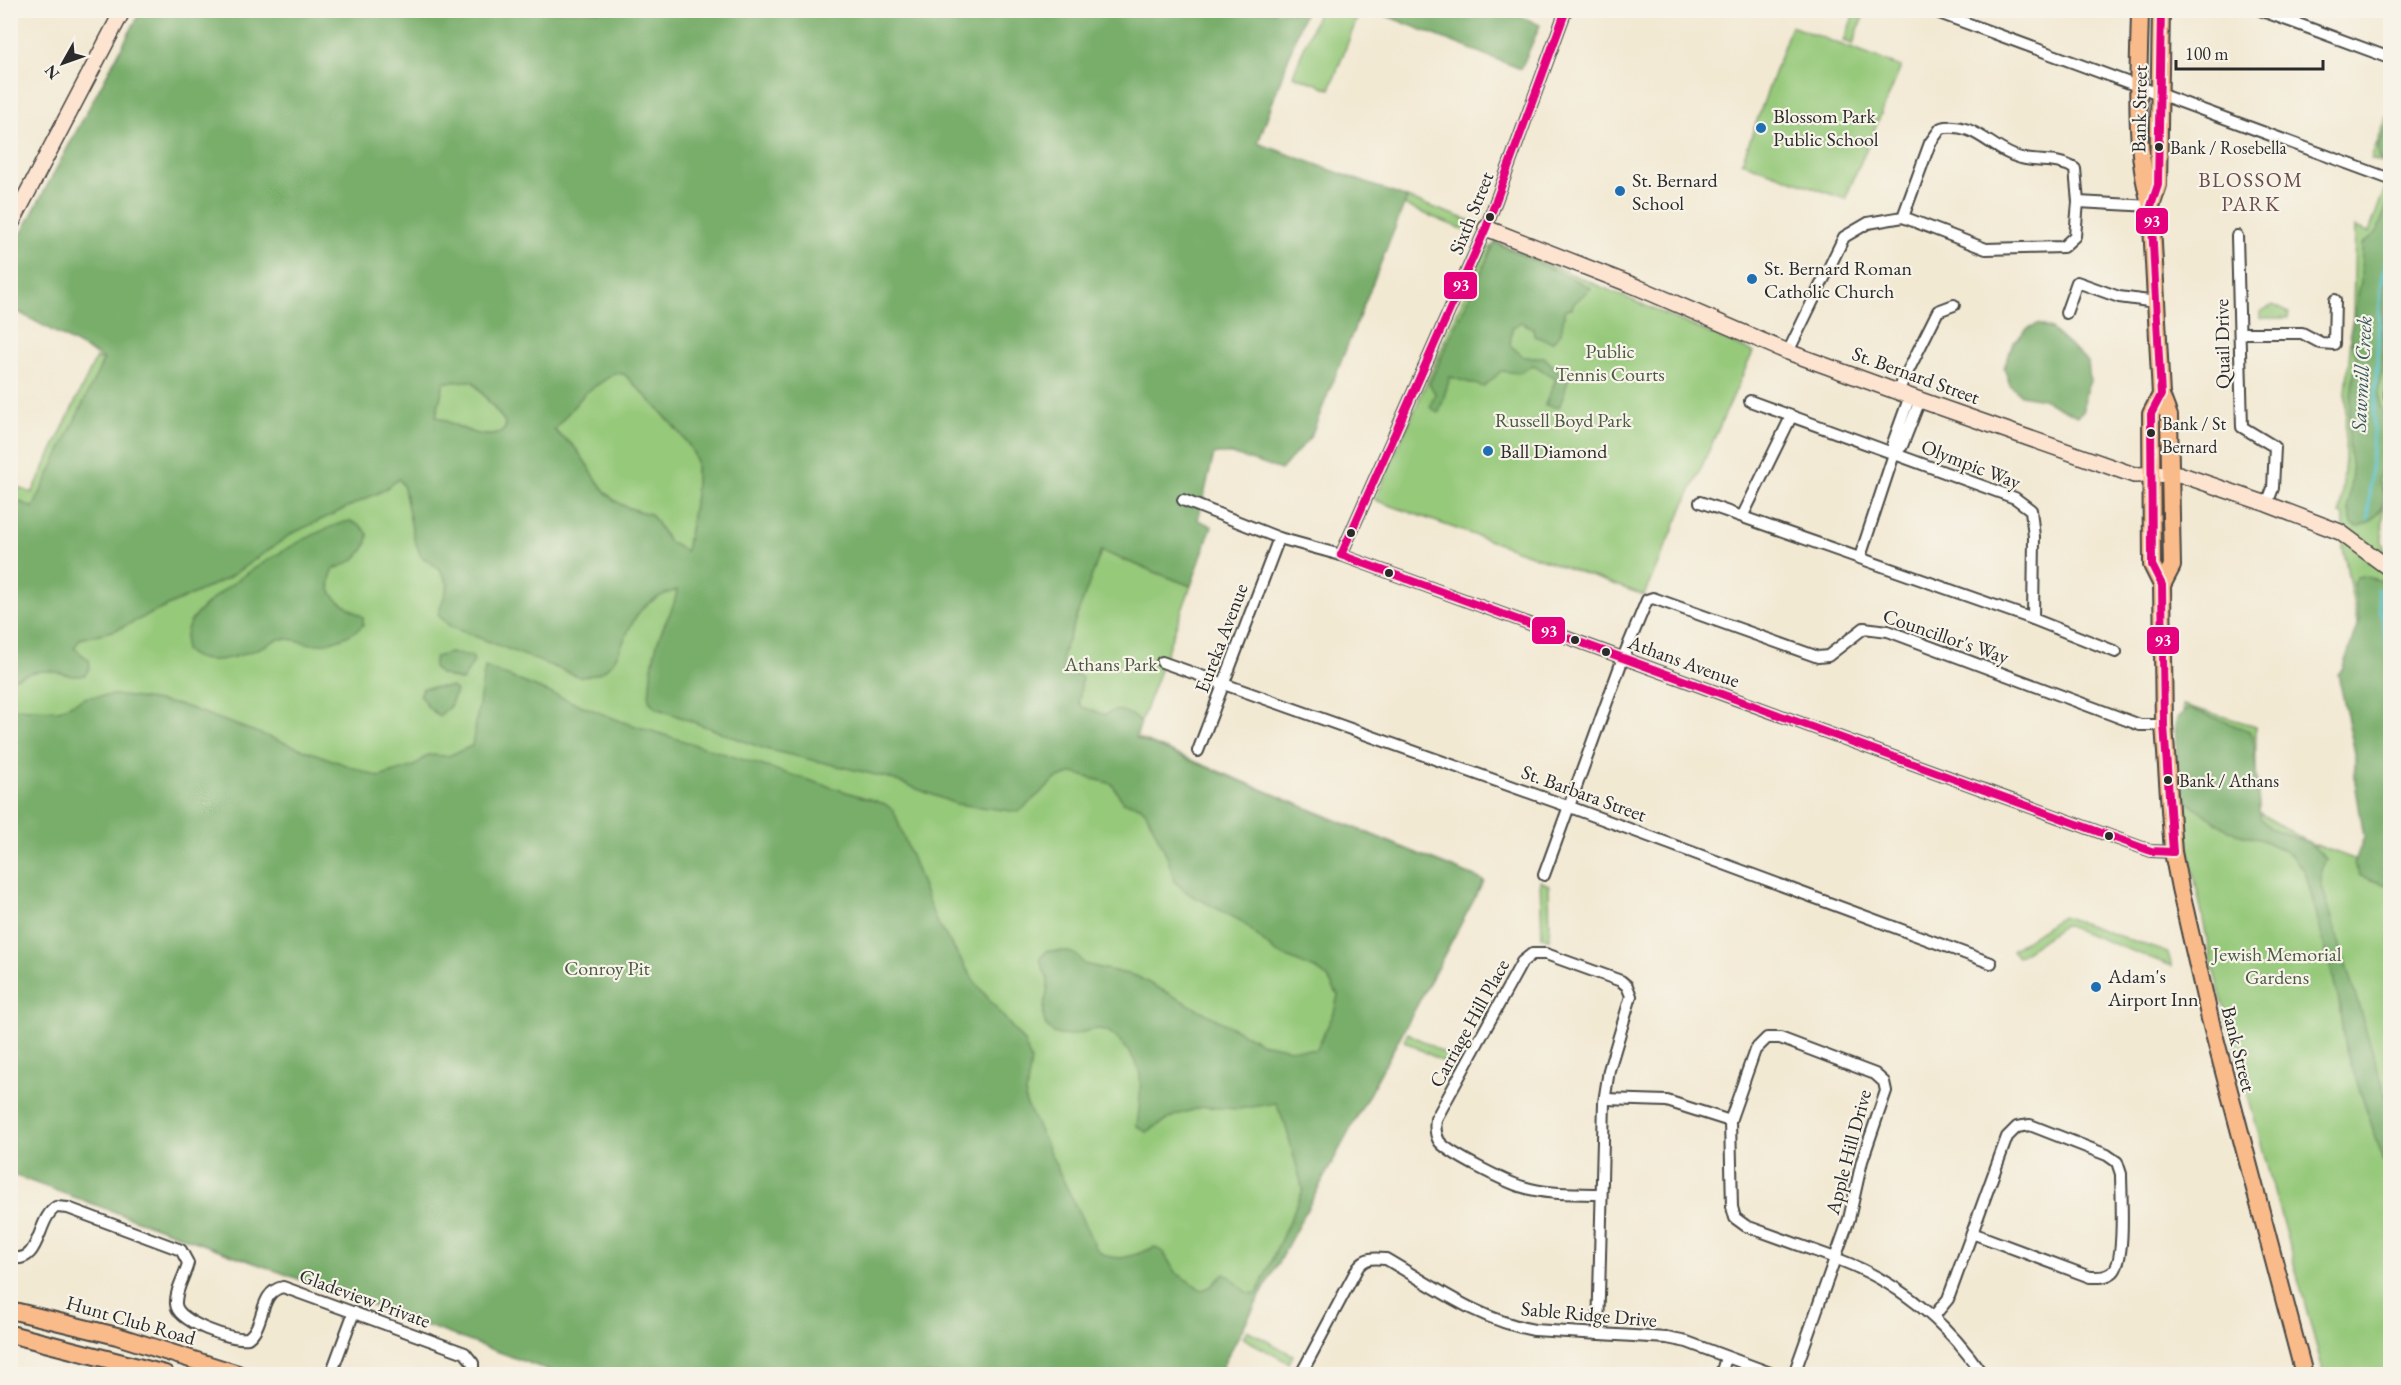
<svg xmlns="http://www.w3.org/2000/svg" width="2401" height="1385" viewBox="0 0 2401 1385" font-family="'EB Garamond',serif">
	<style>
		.green { fill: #96c97a; stroke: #607a52; stroke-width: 1.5 }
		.forest { fill: #78ad6a; stroke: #526c4a; stroke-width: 1.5; fill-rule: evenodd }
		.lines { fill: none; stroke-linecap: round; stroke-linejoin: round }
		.stream { stroke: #56c3cf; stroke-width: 3 }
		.street-casing { stroke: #494844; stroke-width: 14 }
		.secondary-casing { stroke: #494844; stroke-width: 18 }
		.primary-casing { stroke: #494844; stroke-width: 20 }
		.street { stroke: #fff; stroke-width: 10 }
		.secondary { stroke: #fde4d1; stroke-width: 15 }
		.primary { stroke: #fabb8b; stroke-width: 16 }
		.bus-1-casing { stroke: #f7f3e8; stroke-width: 12 }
		.bus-1 { stroke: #e5007d; stroke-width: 8 }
		.poi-dot { fill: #1f6fb2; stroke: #f7f3e8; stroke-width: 2 }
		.bus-dot { fill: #2b2b2b; stroke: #f7f3e8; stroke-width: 2 }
		.labels { text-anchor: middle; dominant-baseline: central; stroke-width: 4.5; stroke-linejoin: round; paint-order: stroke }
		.bus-label { font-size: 18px; fill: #2b2b2b; stroke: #f7f3e8; text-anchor: start }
		.street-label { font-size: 20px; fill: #2b2b2b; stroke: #f7f3e8 }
		.poi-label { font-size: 20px; fill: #2b2b2b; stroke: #f7f3e8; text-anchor: start }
		.park-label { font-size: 20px; fill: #4b5a43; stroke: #f7f3e8 }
		.neighbourhood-label { font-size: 21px; letter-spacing: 1.5px; fill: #6b4d4b; stroke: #f7f3e8 }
		.water-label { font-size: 21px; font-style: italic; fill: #38595c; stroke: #f7f3e8 }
		.line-badge { stroke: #f7f3e8; stroke-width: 2 }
		.badge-label { font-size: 16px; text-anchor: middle; font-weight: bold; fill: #fff }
	</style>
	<rect width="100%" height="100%" fill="#f7f3e8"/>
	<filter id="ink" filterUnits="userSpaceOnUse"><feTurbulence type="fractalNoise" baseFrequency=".0167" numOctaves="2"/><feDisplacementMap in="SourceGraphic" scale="12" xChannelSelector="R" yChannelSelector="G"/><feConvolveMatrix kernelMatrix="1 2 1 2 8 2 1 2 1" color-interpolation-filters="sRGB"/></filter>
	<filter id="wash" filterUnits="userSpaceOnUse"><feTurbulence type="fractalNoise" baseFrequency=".008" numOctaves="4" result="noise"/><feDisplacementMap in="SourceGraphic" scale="24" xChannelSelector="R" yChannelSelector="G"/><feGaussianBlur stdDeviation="1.35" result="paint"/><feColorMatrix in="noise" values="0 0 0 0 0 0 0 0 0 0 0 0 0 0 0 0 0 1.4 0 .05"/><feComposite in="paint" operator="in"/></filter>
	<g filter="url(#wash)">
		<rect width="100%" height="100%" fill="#f2e9d3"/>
		<!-- green -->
		<g class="green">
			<path d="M1319 10 1345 11 1358 16 1330 89 1293 75Z"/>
			<path d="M1855 11H1865L1853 44 1844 41Z"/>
			<path d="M1791 26 1901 67 1845 199 1742 162Z"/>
			<path d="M2387 117 2390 118V166L2371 159Z"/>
			<path d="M2385 188 2390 190V289L2384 326 2386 413 2382 542 2390 565V860L2368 683 2343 548 2344 516 2340 514 2345 459 2346 393 2353 317 2355 227 2369 232Z"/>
			<path d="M1407 198 1474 222 1469 232 1404 205Z"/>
			<path d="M1499 243 1753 352 1644 595 1375 500 1485 249Z"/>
			<path d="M2273 305 2289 313 2288 318H2260V312Z"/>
			<path d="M96 358 1109 726 1484 881 1218 1374H559L11 1174 10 484 32 493Z"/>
			<path d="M615 373 624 374C641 391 686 435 694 455 701 471 690 533 686 552L669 542 651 514C600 505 603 484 575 448 570 441 560 437 554 429L585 393Z"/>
			<path d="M472 381 505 422V429C489 446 453 424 436 416L444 382Z"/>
			<path d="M1101 551 1191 586 1136 735 1044 700Z"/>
			<path d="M2183 705 2256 726V811L2310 843 2390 872V1374H2324L2212 964 2188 845Z"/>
			<path d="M1540 881 1549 885 1550 940 1542 937Z"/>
			<path d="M2062 916 2168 953 2172 966 2064 925 2018 957 2012 950Z"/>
			<path d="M1408 1033 1453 1058 1449 1065 1404 1041Z"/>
			<path d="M1247 1330 1293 1355 1289 1363 1243 1338Z"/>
		</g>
		<!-- forest -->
		<g class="forest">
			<path d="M141 11H1305L1258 143 1407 198 1311 436 1281 470 1231 454H1214L1198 520 1212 526 1191 586 1101 551 1062 656 1063 673H1072L1082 677 1079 702 1082 707 1105 715C1119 706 1129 712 1141 722L1136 738 1484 881 1218 1374H559L11 1174V708L59 710 87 697 115 695 153 700 184 706 379 777 414 766 428 755 448 756 472 746 485 667 623 722 885 804 894 811 935 919 975 982 1024 1042 1031 1061 1025 1101 1096 1248C1112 1266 1136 1255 1155 1247L1164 1253 1175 1272 1202 1290 1210 1287 1224 1274C1238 1277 1240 1296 1257 1293L1303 1190 1286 1127 1276 1103 1239 1109 1203 1107 1176 1115 1146 1132 1137 1126C1139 1111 1141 1091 1140 1076 1139 1061 1115 1030 1100 1029 1084 1028 1062 1045 1048 1028 1038 1017 1048 996 1048 983 1048 975 1041 967 1040 958L1047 951C1063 951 1076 949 1084 964L1136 976 1261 1043 1291 1049 1316 1050 1334 1013 1338 995 1327 977 1317 970 1275 952 1241 921 1189 894 1174 881 1168 858 1146 812 1140 806 1123 802 1112 784 1073 773 1056 779 1019 812 956 804 889 778 765 749 656 708 649 701C650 678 652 656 660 635 666 619 675 608 677 590 663 594 651 599 641 610 618 636 624 676 580 677L451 627 438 615 448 585 440 569 421 556 414 539 404 488 399 479 382 491 293 533 228 578 116 630 80 639 74 648 89 660 90 667 85 675C71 679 62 671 48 671 34 670 23 675 11 680L10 497 33 508 104 359 11 308V253ZM615 373 624 374C641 392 686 434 694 455 701 471 690 532 686 551L669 542 651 514C601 505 603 484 576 449 570 441 560 437 554 430L585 393ZM473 381 505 422V429C489 446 453 424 436 416L444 382Z"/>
			<path d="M1374 11H1510L1540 25 1521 69Z"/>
			<path d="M2390 121V166L2379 159 2378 146Z"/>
			<path d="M2390 197V274L2385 287 2382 337 2383 363 2379 386 2380 406 2389 431 2390 451 2378 479C2379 484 2382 488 2383 493 2387 509 2371 523 2358 527L2352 524 2348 506 2352 471 2349 448 2350 403 2356 357 2350 333 2361 282 2362 244 2377 232Z"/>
			<path d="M1495 242 1591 288 1573 304 1572 308 1565 309 1561 333 1552 342 1534 336 1533 328 1521 322 1512 328 1510 345 1524 357H1544L1568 381 1559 408 1545 405 1556 379 1534 365 1518 373 1501 371 1484 387 1450 377 1439 413 1430 407 1435 393 1429 384Z"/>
			<path d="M2038 324 2051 329 2088 362 2090 381 2085 394 2084 410 2077 416 2043 399 2021 395 2010 385 2004 368 2013 343 2028 328Z"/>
			<path d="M350 521 361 526 368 534C368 554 351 563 334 569 319 597 344 603 363 617V625C353 636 327 645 312 644 300 643 294 637 280 639 274 640 269 644 264 646 242 656 203 670 185 650 185 640 185 632 190 623 208 592 315 527 350 521Z"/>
			<path d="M2363 576 2385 582 2390 589V886L2360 876 2354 864 2364 837 2355 782V753L2338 674 2342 670 2359 620 2353 583 2357 577Z"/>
			<path d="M450 653 472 656 474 661 462 681 440 674 433 667 435 657Z"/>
			<path d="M442 687H452L456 691 450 706 439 716 428 707 420 695 423 688Z"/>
			<path d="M2189 708 2249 731 2253 736 2260 818 2270 828 2310 843 2326 859 2321 870V883L2390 1109V1168L2384 1162 2344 1043 2339 1001 2305 871 2292 856 2281 849 2262 840 2229 831 2188 802 2179 791 2175 725 2177 718Z"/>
		</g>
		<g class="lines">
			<!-- stream -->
			<g class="stream">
				<path d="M2368 519 2381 289 2390 232"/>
				<path d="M2377 589 2390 668"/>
			</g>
		</g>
	</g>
	<g filter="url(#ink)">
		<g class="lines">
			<!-- street casing -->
			<g class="street-casing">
				<g id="street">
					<path d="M1931 10 2390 179"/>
					<path d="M2260 10 2390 58"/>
					<path d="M2078 202 2151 206"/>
					<path d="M2237 236 2242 427 2275 447 2273 488 2267 504"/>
					<path d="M2066 313 2077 282 2119 297 2156 302"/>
					<path d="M2240 333H2302L2321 343 2334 344 2335 300"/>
					<path d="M1788 352 1844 237 1868 223 1903 217 1986 249 2063 247 2075 236 2078 202 2075 169C2058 158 2039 163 2021 158 1993 152 1975 120 1941 128L1930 143 1903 217"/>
					<path d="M2390 367V397"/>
					<path d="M1898 391 1938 311 1954 305"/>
					<path d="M1910 396 1893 443 1894 454 1902 446 1920 400"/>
					<path d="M1750 401 2015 498 2031 510 2034 537 2033 619"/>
					<path d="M1183 500 1279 538 1341 555 2151 851 2173 852"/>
					<path d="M1700 502 2033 619 2116 652"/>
					<path d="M1743 515 1791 417"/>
					<path d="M1341 555 1486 228 1566 10"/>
					<path d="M1860 557 1894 454"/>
					<path d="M1162 662 1570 807 1991 963"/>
					<path d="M1198 751 1279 538"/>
					<path d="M1544 875 1623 658 1647 600 1653 598 1818 657 1828 656 1864 628 1888 631 2140 725H2164"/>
					<path d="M1605 1099 1667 1101 1730 1121"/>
					<path d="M10 1257C41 1266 36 1220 56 1207L68 1208 181 1250 188 1263C185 1276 175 1290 176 1304 177 1322 232 1341 248 1338 266 1325 258 1292 283 1287L465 1353 473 1363V1374"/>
					<path d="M1934 1316 1948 1299 2007 1137 2017 1127 2030 1125 2107 1155 2117 1162 2121 1174C2121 1194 2126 1260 2113 1272 2106 1278 2098 1277 2090 1277L1972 1233"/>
					<path d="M1598 1334 1604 1102 1609 1070 1631 996 1627 986 1621 981 1546 954H1532L1522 962 1436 1119C1435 1126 1435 1134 1439 1141 1447 1153 1508 1183 1523 1187 1548 1195 1576 1193 1601 1194"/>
					<path d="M331 1374 354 1312"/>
					<path d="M1301 1374 1358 1267C1366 1257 1374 1258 1386 1259 1434 1287 1479 1320 1534 1330L1667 1338 1687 1342 1773 1374"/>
					<path d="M1721 1374 1726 1358"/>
					<path d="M1794 1374 1849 1219 1862 1161 1886 1091 1884 1082 1875 1074 1780 1038H1767L1755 1050 1730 1121 1732 1207 1735 1218 1746 1226 1835 1258C1897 1281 1946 1321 1982 1374"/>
				</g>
			</g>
			<!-- secondary casing -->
			<g class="secondary-casing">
				<g id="secondary">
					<path d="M10 226 123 10"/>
					<path d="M1486 228 1637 287 1788 352 1920 400 2134 475 2179 474 2267 504 2340 532 2390 569"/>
				</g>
			</g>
			<!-- primary casing -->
			<g class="primary-casing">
				<g id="primary">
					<path d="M2140 10C2139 72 2133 147 2151 206L2161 395 2169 416 2172 566 2162 585"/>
					<path d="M2151 206 2158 185 2161 10"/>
					<path d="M2161 395 2151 414 2152 565 2162 585 2164 725 2173 852 2180 888 2210 1019 2304 1374"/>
					<path d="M10 1310 117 1336 238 1374"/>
					<path d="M10 1334 165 1374"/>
				</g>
			</g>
			<!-- street -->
			<use href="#street" class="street"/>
			<!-- secondary -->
			<use href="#secondary" class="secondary"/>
			<!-- primary -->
			<use href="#primary" class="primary"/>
			<!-- bus-1 casing -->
			<g class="bus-1-casing">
				<g id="bus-1">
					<path d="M2161 10 2158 185 2151 206 2161 395 2151 414 2152 565 2162 585 2164 725 2173 852"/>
					<path d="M1341 555 2151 851 2173 852"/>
					<path d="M1341 555 1486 228 1566 10"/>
				</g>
			</g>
			<!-- bus-1 -->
			<use href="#bus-1" class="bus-1"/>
		</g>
	</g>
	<!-- markers -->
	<g class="poi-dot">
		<circle cx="1761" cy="128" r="6"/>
		<circle cx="1620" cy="191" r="6"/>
		<circle cx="1752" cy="279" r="6"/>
		<circle cx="1488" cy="451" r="6"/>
		<circle cx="2096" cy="987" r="6"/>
	</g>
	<g class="bus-dot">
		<circle cx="2159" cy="147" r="5"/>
		<circle cx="1490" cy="217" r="5"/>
		<circle cx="2151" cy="433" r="5"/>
		<circle cx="1351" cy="533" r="5"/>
		<circle cx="1389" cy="573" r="5"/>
		<circle cx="1575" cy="640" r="5"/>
		<circle cx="1606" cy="652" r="5"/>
		<circle cx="2168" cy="780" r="5"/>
		<circle cx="2109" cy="836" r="5"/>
	</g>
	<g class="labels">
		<!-- bus labels -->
		<g class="bus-label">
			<text x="2170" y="147">Bank / Rosebella</text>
			<text x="2162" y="423">Bank / St<tspan x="2162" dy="23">Bernard</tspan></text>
			<text x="2179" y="780">Bank / Athans</text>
		</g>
		<!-- street labels -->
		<g class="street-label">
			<text transform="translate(2139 109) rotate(-89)">Bank Street</text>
			<text transform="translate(1471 213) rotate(-68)">Sixth Street</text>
			<text transform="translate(2222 344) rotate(-91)">Quail Drive</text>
			<text transform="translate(1916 375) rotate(20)">St. Bernard Street</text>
			<text transform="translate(1971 464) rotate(21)">Olympic Way</text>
			<text transform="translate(1946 636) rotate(19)">Councillor's Way</text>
			<text transform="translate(1221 638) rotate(-69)">Eureka Avenue</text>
			<text transform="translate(1684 661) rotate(20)">Athans Avenue</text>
			<text transform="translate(1584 793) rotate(20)">St. Barbara Street</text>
			<text transform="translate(1469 1023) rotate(-61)">Carriage Hill Place</text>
			<text transform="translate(2239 1049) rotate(76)">Bank Street</text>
			<text transform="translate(1848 1152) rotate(-75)">Apple Hill Drive</text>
			<text transform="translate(365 1298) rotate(20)">Gladeview Private</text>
			<text transform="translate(1589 1314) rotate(5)">Sable Ridge Drive</text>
			<text transform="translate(131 1320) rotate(16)">Hunt Club Road</text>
		</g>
		<!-- poi labels -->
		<g class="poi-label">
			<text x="1773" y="116">Blossom Park<tspan x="1773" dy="23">Public School</tspan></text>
			<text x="1632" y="180">St. Bernard<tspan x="1632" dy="23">School</tspan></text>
			<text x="1764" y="268">St. Bernard Roman<tspan x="1764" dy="23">Catholic Church</tspan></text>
			<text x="1500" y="451">Ball Diamond</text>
			<text x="2108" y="976">Adam's<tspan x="2108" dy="23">Airport Inn</tspan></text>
		</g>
		<!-- park labels -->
		<g class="park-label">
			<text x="1610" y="351">Public<tspan x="1610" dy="23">Tennis Courts</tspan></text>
			<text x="1563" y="420">Russell Boyd Park</text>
			<text x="1111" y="664">Athans Park</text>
			<text x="2277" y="954">Jewish Memorial<tspan x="2277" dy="23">Gardens</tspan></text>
			<text x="607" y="968">Conroy Pit</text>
		</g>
		<!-- neighbourhood labels -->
		<g class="neighbourhood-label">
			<text x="2251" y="179">BLOSSOM<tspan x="2251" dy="24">PARK</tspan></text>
		</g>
		<!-- water labels -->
		<g class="water-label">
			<text transform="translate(2361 374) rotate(-87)">Sawmill Creek</text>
		</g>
	</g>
	<g class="line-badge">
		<rect x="2135" y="207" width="34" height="28" rx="6" fill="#e5007d"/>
		<rect x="1443" y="271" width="35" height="29" rx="6" fill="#e5007d"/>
		<rect x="1531" y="616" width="35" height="29" rx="6" fill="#e5007d"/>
		<rect x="2146" y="626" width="34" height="29" rx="6" fill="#e5007d"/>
	</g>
	<g class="badge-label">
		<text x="2152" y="227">93</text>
		<text x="1461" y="291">93</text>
		<text x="1549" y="637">93</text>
		<text x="2163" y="646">93</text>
	</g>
	<!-- margin -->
	<rect width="2401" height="1385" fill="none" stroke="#f7f3e8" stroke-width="36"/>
	<!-- north arrow -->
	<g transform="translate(63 63) rotate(230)" stroke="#f7f3e8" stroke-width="4.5" paint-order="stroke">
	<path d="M0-4.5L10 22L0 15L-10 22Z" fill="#2b2b2b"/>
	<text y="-9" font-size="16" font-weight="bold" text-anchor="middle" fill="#2b2b2b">N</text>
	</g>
	<!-- scale -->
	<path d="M2176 60v9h147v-9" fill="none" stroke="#2b2b2b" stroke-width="3"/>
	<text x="2185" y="60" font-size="18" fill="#2b2b2b" stroke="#f7f3e8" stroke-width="4.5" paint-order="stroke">100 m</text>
</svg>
